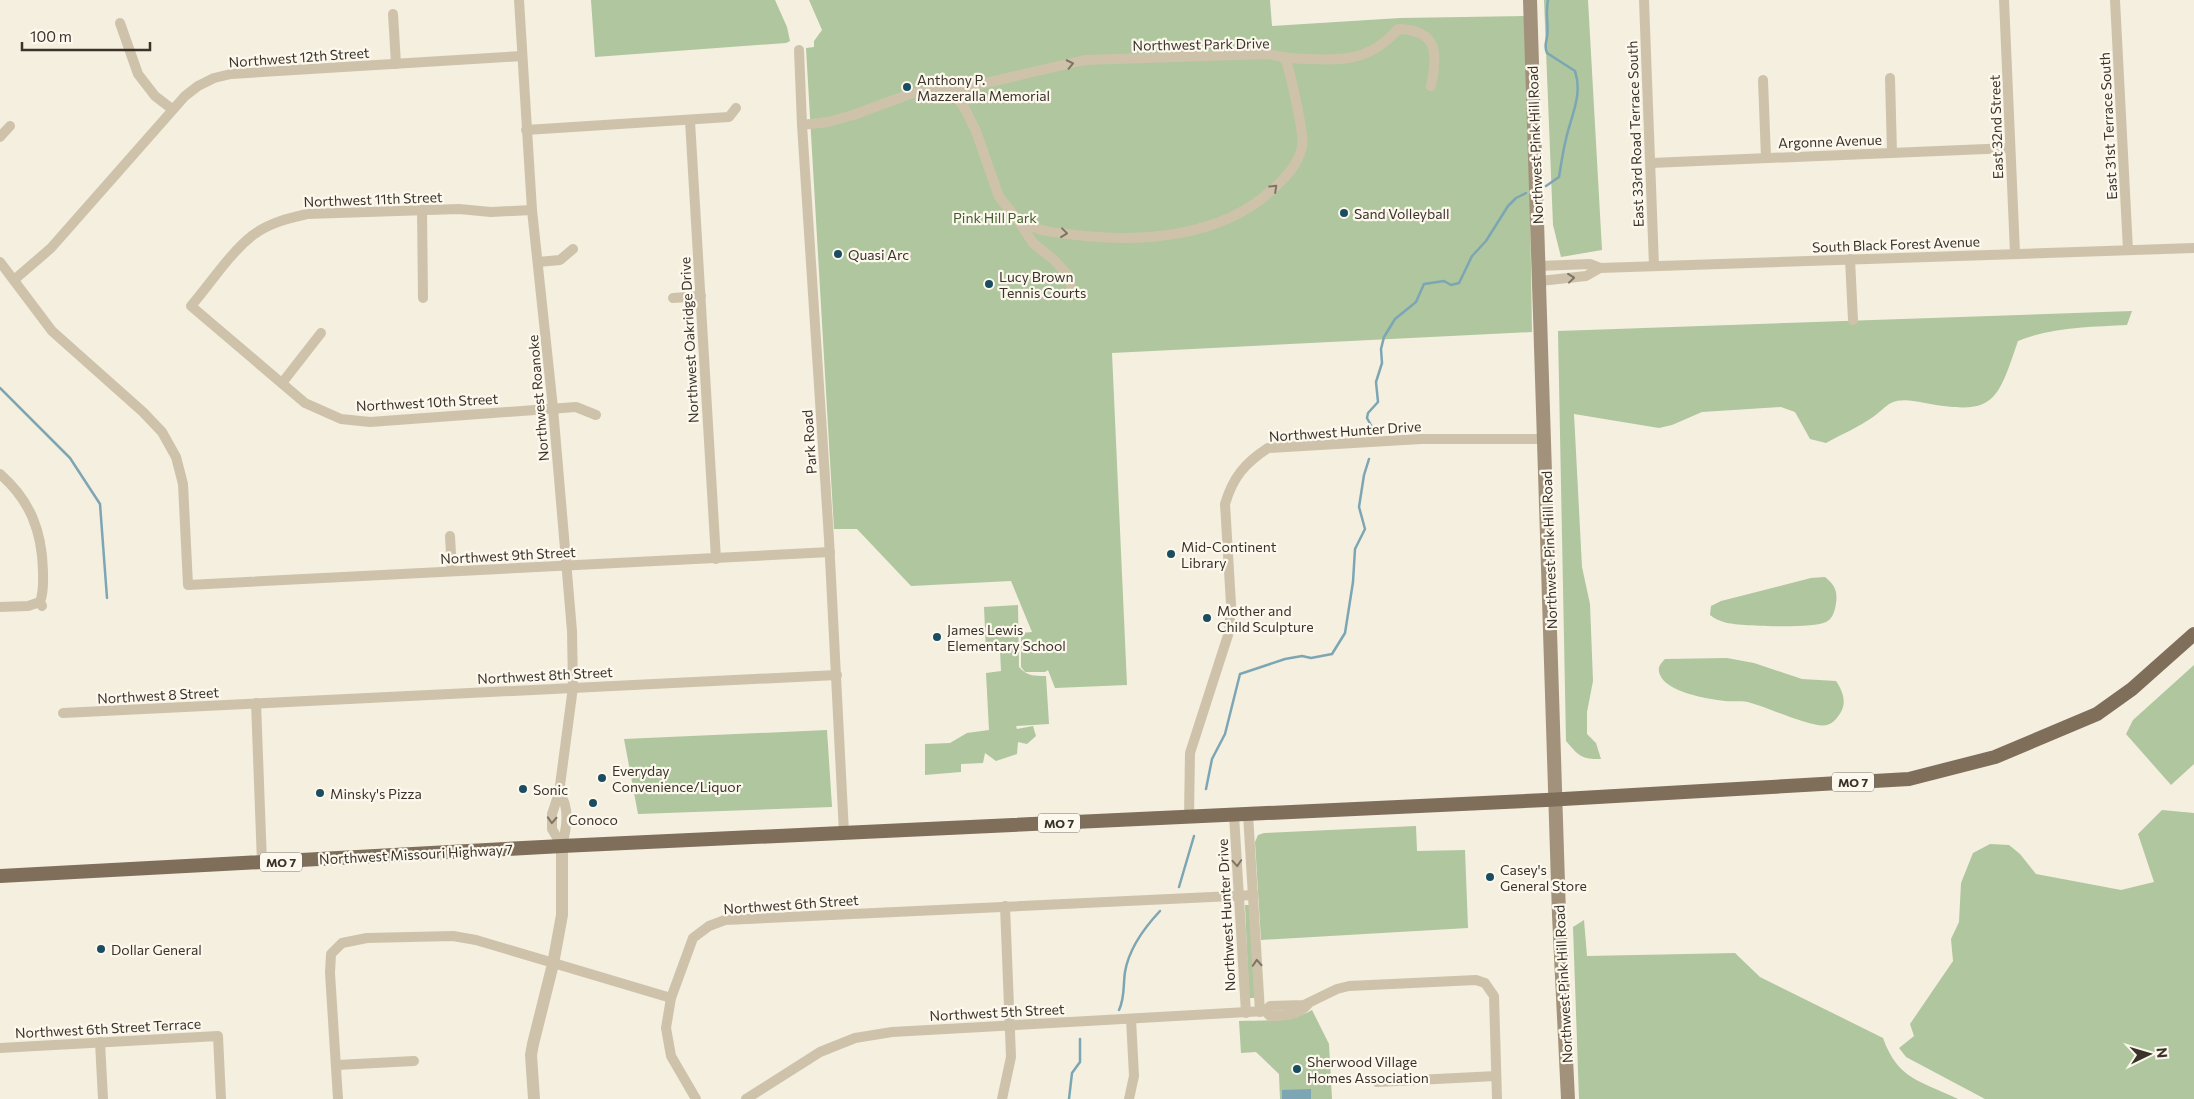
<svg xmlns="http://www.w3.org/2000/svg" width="2194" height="1099" viewBox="0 0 2194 1099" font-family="Commissioner,sans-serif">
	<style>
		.green { fill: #afc69e }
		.water { fill: #7ca6b4 }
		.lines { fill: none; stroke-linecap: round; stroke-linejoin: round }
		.stream { stroke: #7ca6b4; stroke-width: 2.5 }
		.minor { stroke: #cec3aa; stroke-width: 10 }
		.tertiary { stroke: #cec3aa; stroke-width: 12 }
		.secondary { stroke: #a3927b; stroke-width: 14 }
		.primary { stroke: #7e6e5a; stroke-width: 14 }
		.oneway { stroke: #7d7464 }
		.poi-dot { fill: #1b4d61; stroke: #fcf8ed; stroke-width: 2 }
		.labels { text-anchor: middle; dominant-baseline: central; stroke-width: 4.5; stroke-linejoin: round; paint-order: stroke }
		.shield { fill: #fcf8ed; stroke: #756e64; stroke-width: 1 }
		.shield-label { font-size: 12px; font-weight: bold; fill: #3b332a }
		.street-label { font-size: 14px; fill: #3b332a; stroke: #fcf8ed }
		.poi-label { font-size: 14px; fill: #3b332a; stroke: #fcf8ed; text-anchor: start }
		.park-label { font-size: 14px; fill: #3f5c2b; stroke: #fcf8ed }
	</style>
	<rect width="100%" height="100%" fill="#f5efdf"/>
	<!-- green -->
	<g class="green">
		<path d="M591 0H775L787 27 790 41 786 43 595 57Z"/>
		<path d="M809 0H1270L1272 26 1400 18 1527 16 1532 332 1112 353 1127 685 1055 688 1048 670 1045 672H1025L1021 667V633L1032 632 1011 581 911 586 857 529H834L806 48 814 47V41L822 30Z"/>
		<path d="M1544 0H1588L1602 250 1561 257 1553 225Z"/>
		<path d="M2132 311 2127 325C2091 327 2052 327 2018 341 1997 402 1995 416 1925 403 1914 401 1901 398 1891 403 1885 406 1879 413 1873 417 1859 427 1842 434 1826 443L1810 439 1795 412 1781 407 1702 412 1672 425 1659 428 1574 414 1582 567 1590 604 1593 681 1587 712V734L1596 743 1601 759C1582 760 1578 755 1566 741L1558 331Z"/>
		<path d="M1825 577C1834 584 1838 591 1836 603 1835 610 1833 619 1826 622 1813 629 1743 626 1727 623 1720 621 1715 619 1710 615L1711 606 1721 601 1811 578Z"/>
		<path d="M1018 605 1019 667C1027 676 1034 676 1046 676L1049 724 1016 726 1017 729 1033 726 1036 736 1027 744 1018 742 1017 754 996 761 985 753 983 763 961 764V772L925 775V744L950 743 967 733 989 730 986 673 1001 671 1000 650 986 651 984 607Z"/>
		<path d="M1727 658 1754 663 1802 679 1836 681C1842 690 1847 701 1841 712 1837 718 1834 723 1827 725 1814 729 1767 707 1751 703 1743 700 1733 702 1725 701 1707 699 1667 692 1660 675 1657 668 1660 664 1665 659Z"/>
		<path d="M2194 665V764L2171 785 2126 734 2133 720Z"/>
		<path d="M827 730 832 807 638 814 624 739Z"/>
		<path d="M2162 810 2194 813V1099H1985L1906 1057 1899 1048 1914 1036 1910 1024 1953 961 1951 939 1959 922 1961 883 1973 853 1990 844 2009 845 2020 854 2036 874 2121 890 2154 882 2138 834Z"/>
		<path d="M1416 826 1417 851 1465 850 1468 928 1261 940 1255 842 1258 835 1264 833Z"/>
		<path d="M1245 905H1249L1255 997 1254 998H1249Z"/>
		<path d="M1584 920 1587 956 1735 953 1760 977 1883 1038C1898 1080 1921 1081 1958 1099H1579L1573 927Z"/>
		<path d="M1312 1010 1329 1044 1332 1099H1280L1279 1074 1256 1052 1241 1053 1239 1021C1263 1020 1291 1023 1312 1010Z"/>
	</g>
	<!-- water -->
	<path class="water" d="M1311 1089V1099H1282V1090Z"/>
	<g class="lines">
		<!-- stream -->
		<g class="stream">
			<path d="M1546 186 1559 177C1561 165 1563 151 1566 139 1571 116 1583 95 1575 71L1547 53C1544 46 1546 44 1547 37 1549 25 1545 13 1548 0"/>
			<path d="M0 388 70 458 100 504 107 598"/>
			<path d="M1373 429 1367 418 1368 413 1378 402 1376 382 1382 363 1381 349 1384 337 1395 319 1416 302 1424 284 1444 281 1451 285 1459 283 1472 256 1486 241 1508 206 1516 198 1526 193"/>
			<path d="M1206 789 1212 759 1225 734 1240 674 1285 659 1302 656 1311 658 1332 654 1345 633 1353 582 1355 549 1365 529 1359 507 1364 475 1369 459"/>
			<path d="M1179 887 1194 836"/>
			<path d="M1119 1010C1125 998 1123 985 1125 972 1129 948 1144 928 1160 911"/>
			<path d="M1069 1099 1072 1073 1080 1062V1039"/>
		</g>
		<!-- minor -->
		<g class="minor">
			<path d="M519 0 532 210 553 408 572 631 573 687 559 793 552 814V829L562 846"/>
			<path d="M1644 0 1654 266"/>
			<path d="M2004 0 2015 253"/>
			<path d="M2115 0 2128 250"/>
			<path d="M393 14 396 64"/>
			<path d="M120 23 138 74 155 96 172 109"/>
			<path d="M799 50 802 125 829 539 844 833"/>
			<path d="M1890 78 1892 153"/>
			<path d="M1763 80 1766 158"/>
			<path d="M690 121 716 559"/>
			<path d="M802 125 828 122 853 115 913 93 951 91"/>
			<path d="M526 130 729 117 736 108"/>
			<path d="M0 137 10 126"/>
			<path d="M1651 163 2010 148"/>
			<path d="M422 210 423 298"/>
			<path d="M532 210 491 212 459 209 307 214C289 218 269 223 253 235 229 254 211 283 191 306L305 403 341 419 370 422 576 407 596 415"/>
			<path d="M1018 220C1026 223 1034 228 1042 230 1053 233 1065 233 1076 235 1142 243 1222 237 1273 189 1287 176 1297 166 1302 147 1305 136 1290 71 1285 58"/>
			<path d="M1850 259 1853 320"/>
			<path d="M0 262 52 331 143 412 162 432 176 457 183 484 188 585 830 552"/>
			<path d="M538 262 560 260 573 249"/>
			<path d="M1539 266 1590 264 1600 268 2194 248"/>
			<path d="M14 280 51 248 185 96 198 86 214 78 231 74 522 56"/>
			<path d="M1540 281 1586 276 1600 268"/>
			<path d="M1072 290 1068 275 1053 259 1033 243 1018 220 999 197 976 131 964 107 951 91 1085 60 1269 54C1283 58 1296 59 1311 59 1348 61 1373 58 1398 29 1438 30 1438 53 1431 86"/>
			<path d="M673 298 701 296"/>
			<path d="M282 383 321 333"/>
			<path d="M0 474C30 500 42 531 43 571 43 582 44 592 40 602L42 606"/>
			<path d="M450 536 452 571"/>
			<path d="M0 607 28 606 40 602"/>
			<path d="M256 703 262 863"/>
			<path d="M63 713 837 675"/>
			<path d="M559 793C571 807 566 830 562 846"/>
			<path d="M1248 814 1260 1012"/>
			<path d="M1234 815 1246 1013"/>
			<path d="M1189 817 1190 753 1229 632 1231 604 1225 504C1233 477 1245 463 1268 448L1421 439H1545"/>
			<path d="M1265 1011 1270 1016C1285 1016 1299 1015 1308 1004"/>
			<path d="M100 1042 103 1099"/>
			<path d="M0 1048 218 1036 221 1099"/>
			<path d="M337 1065 414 1061"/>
			<path d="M1377 1082 1496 1076"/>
			<path d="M338 1099 330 973 331 954 342 943 367 938 453 936 476 940 671 998"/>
			<path d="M696 1099 671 1056 666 1028 671 998 693 938 709 926 725 920 1254 895"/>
			<path d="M746 1099 820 1052 855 1038 892 1032 1265 1011 1270 1006 1304 1005 1337 989 1349 986 1476 980 1485 983 1494 996 1497 1099"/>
			<path d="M1002 1099 1011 1057 1005 906"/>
			<path d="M1129 1099 1134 1076 1131 1019"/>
		</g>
		<!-- tertiary -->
		<path class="tertiary" d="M534 1099 531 1055 533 1044 553 964 562 915V846"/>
		<!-- secondary -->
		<path class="secondary" d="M1530 0 1559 915 1568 1099"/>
		<!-- primary -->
		<path class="primary" d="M0 876 562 846 1546 800 1909 779 1995 757 2097 714 2132 689 2194 634"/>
	</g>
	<!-- one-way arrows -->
	<defs><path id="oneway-chevron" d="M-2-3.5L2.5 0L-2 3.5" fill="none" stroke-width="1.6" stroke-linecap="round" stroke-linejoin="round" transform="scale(1.25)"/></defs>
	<g class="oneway">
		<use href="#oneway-chevron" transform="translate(1070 64) rotate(-12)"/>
		<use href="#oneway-chevron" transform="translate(1274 188) rotate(-43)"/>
		<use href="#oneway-chevron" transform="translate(1064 233) rotate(7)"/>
		<use href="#oneway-chevron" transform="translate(1571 278) rotate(-6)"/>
		<use href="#oneway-chevron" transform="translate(552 820) rotate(93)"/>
		<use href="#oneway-chevron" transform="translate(1237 863) rotate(86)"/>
		<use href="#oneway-chevron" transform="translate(1257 963) rotate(-93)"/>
	</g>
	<!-- markers -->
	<g class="poi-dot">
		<circle cx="907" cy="87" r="5"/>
		<circle cx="1344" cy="213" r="5"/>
		<circle cx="838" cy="254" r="5"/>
		<circle cx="989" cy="284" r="5"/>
		<circle cx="1171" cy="554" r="5"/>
		<circle cx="1207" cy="618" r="5"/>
		<circle cx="937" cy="637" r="5"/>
		<circle cx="602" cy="778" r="5"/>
		<circle cx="523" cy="789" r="5"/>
		<circle cx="320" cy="793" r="5"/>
		<circle cx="593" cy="803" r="5"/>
		<circle cx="1490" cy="877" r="5"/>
		<circle cx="101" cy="949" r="5"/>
		<circle cx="1297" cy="1069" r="5"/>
	</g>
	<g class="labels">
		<!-- shield labels -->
		<g class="shield">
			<rect x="1832" y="772.5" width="42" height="19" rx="4"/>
			<rect x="1038" y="813.5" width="42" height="19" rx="4"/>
			<rect x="260" y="852.5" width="42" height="19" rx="4"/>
		</g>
		<g class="shield-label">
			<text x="1853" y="782">MO 7</text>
			<text x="1059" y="823">MO 7</text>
			<text x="281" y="862">MO 7</text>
		</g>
		<!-- street labels -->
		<g class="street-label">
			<text transform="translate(1201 44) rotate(-1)">Northwest Park Drive</text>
			<text transform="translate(299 57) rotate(-4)">Northwest 12th Street</text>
			<text transform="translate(2108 126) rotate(-93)">East 31st Terrace South</text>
			<text transform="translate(1996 127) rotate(-92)">East 32nd Street</text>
			<text transform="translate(1635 134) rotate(-92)">East 33rd Road Terrace South</text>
			<text transform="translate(1830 141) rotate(-2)">Argonne Avenue</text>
			<text transform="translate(1535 145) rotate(-92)">Northwest Pink Hill Road</text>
			<text transform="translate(373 199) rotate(-2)">Northwest 11th Street</text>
			<text transform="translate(1896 244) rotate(-2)">South Black Forest Avenue</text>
			<text transform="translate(689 340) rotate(-93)">Northwest Oakridge Drive</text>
			<text transform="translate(538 398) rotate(-95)">Northwest Roanoke</text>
			<text transform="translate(427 402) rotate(-3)">Northwest 10th Street</text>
			<text transform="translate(1345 431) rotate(-4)">Northwest Hunter Drive</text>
			<text transform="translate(809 442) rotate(-94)">Park Road</text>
			<text transform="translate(1549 550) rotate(-92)">Northwest Pink Hill Road</text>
			<text transform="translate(508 555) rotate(-3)">Northwest 9th Street</text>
			<text transform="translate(545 675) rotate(-3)">Northwest 8th Street</text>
			<text transform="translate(158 695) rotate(-3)">Northwest 8 Street</text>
			<text transform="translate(416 854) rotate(-3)">Northwest Missouri Highway 7</text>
			<text transform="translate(791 904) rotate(-4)">Northwest 6th Street</text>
			<text transform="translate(1226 915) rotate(-93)">Northwest Hunter Drive</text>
			<text transform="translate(1563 984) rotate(-93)">Northwest Pink Hill Road</text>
			<text transform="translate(997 1012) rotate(-3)">Northwest 5th Street</text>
			<text transform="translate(108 1028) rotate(-3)">Northwest 6th Street Terrace</text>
		</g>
		<!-- poi labels -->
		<g class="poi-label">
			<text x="917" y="79">Anthony P.<tspan x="917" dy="16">Mazzeralla Memorial</tspan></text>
			<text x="1354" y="213">Sand Volleyball</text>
			<text x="848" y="254">Quasi Arc</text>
			<text x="999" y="276">Lucy Brown<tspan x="999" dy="16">Tennis Courts</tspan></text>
			<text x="1181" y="546">Mid-Continent<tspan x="1181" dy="16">Library</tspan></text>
			<text x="1217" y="610">Mother and<tspan x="1217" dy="16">Child Sculpture</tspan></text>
			<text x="947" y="629">James Lewis<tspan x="947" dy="16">Elementary School</tspan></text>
			<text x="612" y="770">Everyday<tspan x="612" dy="16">Convenience/Liquor</tspan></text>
			<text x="533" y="789">Sonic</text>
			<text x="330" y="793">Minsky's Pizza</text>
			<text x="593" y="819" text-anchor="middle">Conoco</text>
			<text x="1500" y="869">Casey's<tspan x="1500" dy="16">General Store</tspan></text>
			<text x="111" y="949">Dollar General</text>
			<text x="1307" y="1061">Sherwood Village<tspan x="1307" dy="16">Homes Association</tspan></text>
		</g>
		<!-- park labels -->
		<g class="park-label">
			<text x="995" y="217">Pink Hill Park</text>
		</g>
	</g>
	<!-- north arrow -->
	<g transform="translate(2149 1054) rotate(85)" stroke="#fcf8ed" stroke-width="4" paint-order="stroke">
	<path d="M0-4L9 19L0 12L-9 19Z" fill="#3b332a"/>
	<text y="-8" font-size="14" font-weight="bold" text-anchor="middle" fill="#3b332a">N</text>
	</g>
	<!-- scale -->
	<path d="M22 42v8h128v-8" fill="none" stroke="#3b332a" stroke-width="2.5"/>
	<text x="30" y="42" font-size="15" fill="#3b332a" stroke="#fcf8ed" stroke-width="4" paint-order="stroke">100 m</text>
</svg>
